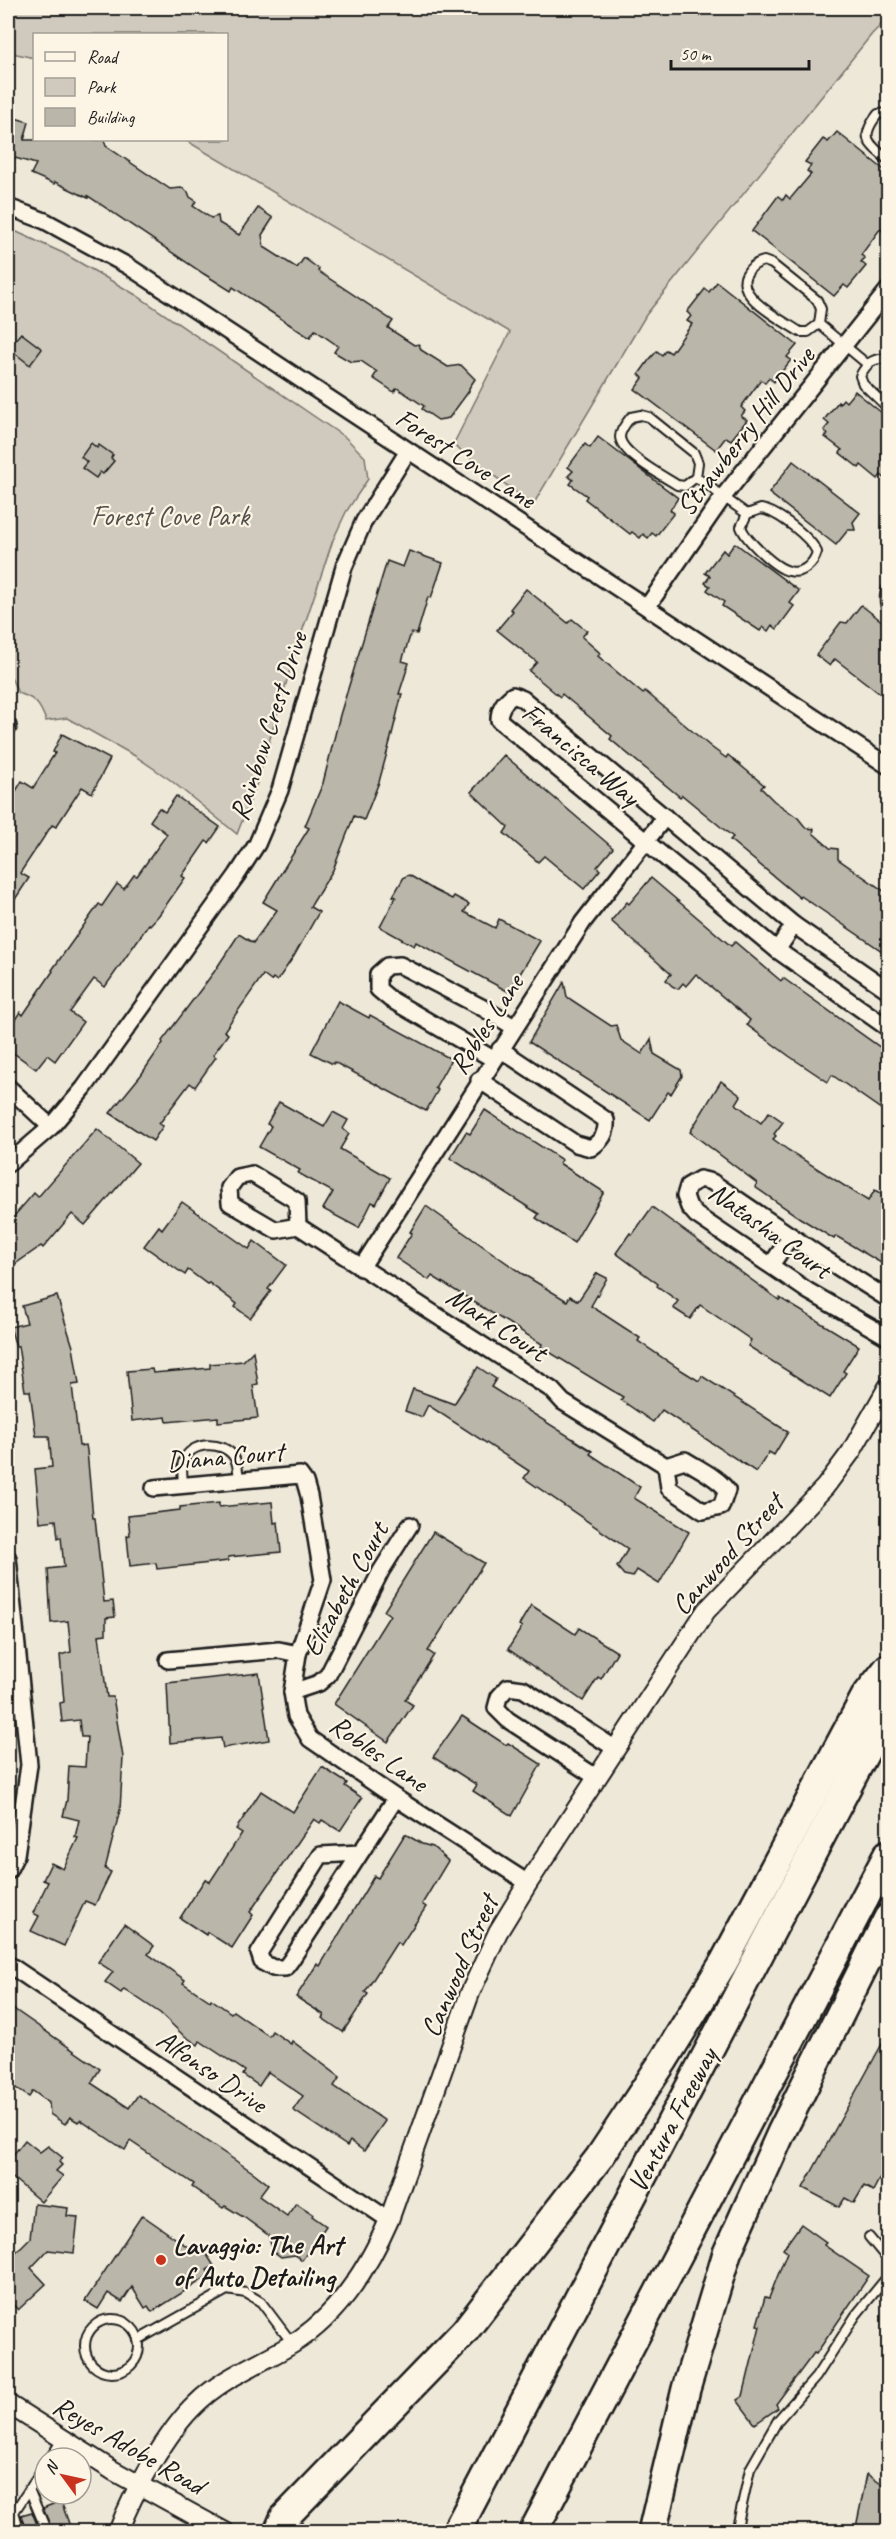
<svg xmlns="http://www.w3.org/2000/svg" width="896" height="2539" viewBox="0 0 896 2539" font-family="Caveat,sans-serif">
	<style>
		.green { fill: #cfcabd; stroke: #76736c; stroke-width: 1.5 }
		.building { fill: #bab6aa; stroke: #1c1c1c; stroke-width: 1.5 }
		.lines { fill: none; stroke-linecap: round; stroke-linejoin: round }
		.service-casing { stroke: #1c1c1c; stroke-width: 12 }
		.minor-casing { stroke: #1c1c1c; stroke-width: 20 }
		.tertiary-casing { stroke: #1c1c1c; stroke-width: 22 }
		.motorway-casing { stroke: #1c1c1c; stroke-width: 32 }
		.service { stroke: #fcf5e5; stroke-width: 8 }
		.minor { stroke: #fcf5e5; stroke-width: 15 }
		.tertiary { stroke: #fcf5e5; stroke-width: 18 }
		.motorway { stroke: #fcf5e5; stroke-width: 27 }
		.poi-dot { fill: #c8321e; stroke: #fcf5e5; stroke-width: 2 }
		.labels { text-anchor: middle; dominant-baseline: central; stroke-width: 4.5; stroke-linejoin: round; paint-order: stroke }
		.street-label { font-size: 28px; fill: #1c1c1c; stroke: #fcf5e5 }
		.park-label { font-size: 28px; fill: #52504c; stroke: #fcf5e5 }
		.poi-label { font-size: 28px; font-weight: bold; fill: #1c1c1c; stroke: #fcf5e5; text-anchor: start }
	</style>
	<rect width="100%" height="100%" fill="#eee8d9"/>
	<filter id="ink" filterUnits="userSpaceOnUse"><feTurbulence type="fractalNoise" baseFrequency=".0167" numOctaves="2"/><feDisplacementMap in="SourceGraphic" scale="12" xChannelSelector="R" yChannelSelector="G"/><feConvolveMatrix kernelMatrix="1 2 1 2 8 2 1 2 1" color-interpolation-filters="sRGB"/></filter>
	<g filter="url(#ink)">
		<!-- green -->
		<g class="green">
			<path d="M8 8H888V18L872 34 646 315 533 505 453 445 510 332 185 140H226V34H34V58L8 52Z"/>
			<path d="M8 228 63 253 136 295 346 438 365 457 368 479 346 512 333 540 295 653 257 783 237 834 169 779 135 756 67 718 46 721C40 704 35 698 18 693L8 671Z"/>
		</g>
		<!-- building -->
		<g class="building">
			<path d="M8 116 29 122 24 140H104L106 146 170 189 182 188 188 192 190 197 196 201 193 206 211 218 218 216 219 223 239 235 258 208 273 218 262 235 264 247 297 268 304 258 319 269 318 271 393 321 388 328 414 345 419 344 421 350 448 367 461 365 475 379 469 388V391L449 418 438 420 422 409 424 406 397 388 394 392 373 378 377 372 361 361 351 362 334 352 338 346 315 330 310 337 307 336 233 287 231 291 204 274 88 196V198L55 182 54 184 31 174 36 164 8 156Z"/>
			<path d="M837 132 888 173V236L880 229 861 255 865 258 861 262 866 266 848 288 844 285 834 296 752 231 778 196 783 200 786 195 790 199 811 174 807 171 811 165 805 162 823 139 828 142Z"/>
			<path d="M717 282 797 345 787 357 791 360 776 379 774 382 769 378 765 383 761 380 741 407 745 411 741 416 747 420 731 440 726 437 716 450 635 389 643 378 639 374 649 360 657 351 662 355 666 350 671 353 692 324 687 321 691 316 687 312 705 289 709 292Z"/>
			<path d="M21 333 42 349 30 365 8 348Z"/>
			<path d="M855 391 888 418V481L881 475 878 479 861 465 859 468 840 453 842 450 825 437 828 434 824 430 829 424 824 420 838 402 839 404 843 399 846 402Z"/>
			<path d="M598 437 678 498 670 510 674 513 656 536 652 533 648 538 643 534 640 538 632 532 630 534 585 499 587 496 570 484 573 480 568 476 573 471 568 467 585 444 590 448Z"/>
			<path d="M91 443 97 448 99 445 113 455 111 458 114 461 103 474 100 472 96 478 82 468 87 462 81 457Z"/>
			<path d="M793 461 860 513 853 522 855 530H848L836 545 769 493Z"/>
			<path d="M735 543 799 591 790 603 794 606 777 629 772 625 768 631 763 627 760 631 722 606 724 602 707 590 710 586 705 583 710 576 705 573 723 550 727 554Z"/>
			<path d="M409 551 443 563 431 598 428 597 417 634 411 633 402 661 409 663 399 694H402L391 738 379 782 364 820 354 816 333 870 310 907 319 912 294 956 277 981 273 978 271 981 263 975 224 1031 228 1034 213 1055 216 1057 195 1087 190 1083 159 1124 163 1126 153 1141 110 1113 141 1075 163 1043 162 1041 214 972 239 934 253 943 277 910 263 902 309 828 305 826 323 783 340 715 387 561 403 567Z"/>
			<path d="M526 589 568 623 572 619 587 631 582 637 600 653 598 656 643 694 645 691 711 747 726 758 728 755 764 785 761 788 774 801 798 818 806 828 814 829 813 833 830 848 838 849V859L888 894V955L801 896 800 898 730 840 733 837 682 795 680 797 610 739 612 736 562 694 560 697 529 671 537 662 497 630 513 611 510 609Z"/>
			<path d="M861 605 888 626V700L835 659 830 666 816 655 841 622 847 623Z"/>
			<path d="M62 734 110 759 92 793 82 787 56 827 52 825 20 873 29 878 8 910V804L22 781 33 788 55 753 53 752Z"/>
			<path d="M504 755 613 848 597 867 600 870 584 889 544 856 538 862 504 833 508 827 471 792Z"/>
			<path d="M176 796 220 827 209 843 206 841 182 876 185 878 159 915 150 925 149 924 105 987 94 979 70 1012 83 1022 55 1061 47 1055 36 1069 8 1049V1030L20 1012 23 1015 53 971 52 970 99 904 102 906 117 884 124 889 134 875 137 876 167 834 150 821 159 808 165 812Z"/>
			<path d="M409 875 434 890 452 899 454 896 469 904 464 912 495 928 499 919 540 941 509 992 416 942 414 946 380 927 396 897 393 896 404 877Z"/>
			<path d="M651 878 731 946 735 942 781 981 783 978 888 1053V1114L832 1075 828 1082 789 1056 747 1025 750 1020 696 974 686 986 683 983 678 989 672 986 666 980 671 974 611 921 627 902 629 904Z"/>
			<path d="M564 982 567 997 611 1026 616 1025 621 1040 642 1054 651 1039 654 1054 681 1070 682 1076 671 1094 668 1092 650 1120 529 1042Z"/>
			<path d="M338 1001 369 1018 370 1015 451 1059 435 1088 438 1090 426 1111 334 1062 333 1064 311 1053Z"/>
			<path d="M721 1081 741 1096 736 1104 761 1123 769 1112 783 1122 774 1134 776 1136 773 1139 788 1150 868 1201 875 1190 888 1198V1251L881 1263 836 1236 834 1239 800 1218 755 1187 757 1183 690 1132Z"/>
			<path d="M279 1102 324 1127 333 1112 348 1120 343 1129 349 1134 340 1149 390 1178 376 1204 372 1202 359 1228 323 1209 333 1192 298 1173 300 1170 259 1147 271 1126 267 1124Z"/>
			<path d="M485 1110 562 1160 559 1163 604 1192 574 1243 536 1218 539 1214 450 1158 466 1132 470 1134Z"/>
			<path d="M97 1129 138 1163 85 1225 72 1214 43 1248 41 1246 8 1269V1223L34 1193 38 1197Z"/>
			<path d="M182 1202 249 1249 254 1241 286 1265 268 1289 271 1291 250 1318 235 1307 237 1304 209 1283 207 1284 188 1270 185 1275 144 1246 159 1226 162 1229Z"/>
			<path d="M426 1206 521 1273 567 1301 570 1296 578 1301 597 1273 607 1278 591 1306 640 1338 638 1341 678 1368 699 1381 702 1376 788 1432 774 1455 769 1452 756 1472 662 1410 653 1422 621 1400 623 1397 541 1347 542 1344 432 1276 429 1280 396 1258 412 1233 410 1232Z"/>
			<path d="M652 1207 779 1300 780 1298 859 1346 843 1371 846 1373 830 1398 748 1346 751 1340 700 1305 690 1319 673 1308 678 1301 657 1286 658 1284 616 1253 630 1233 632 1235Z"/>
			<path d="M57 1296 73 1347 79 1384 72 1385 79 1446 86 1445 87 1451 93 1518H95L104 1602 113 1601 115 1617 106 1618V1634L99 1635 107 1697H113L123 1757 120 1810 105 1869 111 1872 95 1905 85 1901 64 1946 31 1931 39 1916 33 1913 48 1882 43 1880 51 1863 63 1869 78 1838 75 1837 79 1820 63 1816 67 1800 69 1766 85 1767 87 1737H81L79 1720 62 1722 60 1703 64 1702 60 1655 71 1652 68 1621 51 1623 48 1569 64 1567 61 1537 58 1538 56 1520 40 1522 35 1469 52 1467 49 1436H36L30 1391H25L18 1346 16 1347 10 1327 27 1323 22 1306Z"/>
			<path d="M253 1351 258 1384 253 1385 258 1418 218 1422V1417L167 1422 166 1417 132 1421 127 1371 152 1369 153 1373 210 1368V1364L243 1361Z"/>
			<path d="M478 1367 496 1379 491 1387 592 1451 590 1454 640 1487 634 1498 689 1532 659 1584 637 1570 633 1577 624 1575 617 1567 628 1549 524 1478 529 1471 428 1405 422 1417 405 1411 413 1389 454 1404Z"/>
			<path d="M272 1502 274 1523 278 1522 281 1552 228 1557V1561L157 1569 156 1563 130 1566 127 1536 130 1535 128 1516 180 1510V1507L219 1503V1507Z"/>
			<path d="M433 1532 484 1563 428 1651 434 1655 405 1700 413 1705 388 1742 334 1704 390 1615 384 1611Z"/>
			<path d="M531 1605 575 1634 579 1628 617 1652 601 1679 598 1677 583 1701 508 1649 522 1627 519 1625Z"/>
			<path d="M259 1673 269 1740 223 1748 221 1738 170 1743 167 1683Z"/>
			<path d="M462 1716 506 1745 508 1743 541 1764 512 1816 473 1791 477 1785 433 1757Z"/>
			<path d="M322 1767 347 1783 345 1786 362 1798 340 1831 322 1820 320 1823 314 1819 250 1912 253 1915 232 1948 207 1932 206 1935 180 1918 205 1879 210 1882 242 1833 236 1829 261 1791 293 1812Z"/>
			<path d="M405 1834 422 1844 433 1847 448 1861 422 1904 426 1907 401 1945 397 1942 365 1992 368 1994 343 2032 322 2018 324 2015 296 1997 317 1964 320 1966 374 1876 378 1878Z"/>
			<path d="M124 1924 154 1946 148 1954 185 1980 183 1983 210 2001 211 1999 231 2013 233 2011 269 2036 272 2031 291 2044 292 2041 340 2077 334 2086 385 2121 364 2151 350 2141 347 2146 293 2110 303 2096 268 2072 259 2086 243 2075 245 2071 200 2041 198 2045 182 2034 160 2013 124 1989 121 1993 105 1982 113 1972 98 1962Z"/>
			<path d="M8 2005 100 2069 91 2083 129 2108 138 2095 254 2173 268 2184 259 2196 287 2216 296 2203 313 2214 312 2216 326 2226 302 2260 295 2255 281 2257 273 2251 268 2235 245 2218 225 2206 223 2208 192 2187 194 2184 130 2141 125 2150 80 2120 78 2122 70 2117 65 2124 50 2114 49 2103 33 2091 29 2097 10 2084 16 2076 8 2070Z"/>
			<path d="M888 2033V2162L873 2191 864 2186 854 2203 845 2198 839 2207 803 2188Z"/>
			<path d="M25 2140 40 2152 48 2146 63 2158 59 2162 62 2165 56 2171 63 2176 41 2202 8 2174V2161Z"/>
			<path d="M34 2204 68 2208 67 2216 78 2217 74 2253 48 2250 31 2268 46 2284 18 2310 8 2299V2260L30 2238Z"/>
			<path d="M142 2215 198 2254 204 2250 214 2266 207 2270 210 2275 152 2312 148 2306 145 2308 132 2287 122 2302 108 2293 98 2309 85 2301Z"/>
			<path d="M801 2224 826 2242 824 2245 869 2276 816 2354 814 2353 776 2404 778 2408 755 2424 737 2400 743 2396 760 2326 757 2325 765 2297 769 2298 787 2252 783 2249Z"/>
			<path d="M867 2474 888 2489V2532H855Z"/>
			<path d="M61 2501 72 2532H53L43 2508Z"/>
			<path d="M32 2512 40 2532H26L21 2515Z"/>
		</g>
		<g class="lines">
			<!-- service casing -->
			<g class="service-casing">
				<g id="service">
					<path d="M888 113 878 114C859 138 868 143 888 160"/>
					<path d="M764 261 772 264 817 300 821 309 819 324 808 332H800C784 321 735 297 746 275 750 267 755 263 764 261Z"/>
					<path d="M819 324 867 364"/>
					<path d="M888 359C873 357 867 363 860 376L863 384 888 408"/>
					<path d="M641 415 649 417 694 453 698 463 696 477 685 486 677 485C663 476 621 454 620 437 620 430 627 422 631 417Z"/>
					<path d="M696 477 747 514"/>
					<path d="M761 509C777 511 810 537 817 552 814 563 803 575 789 571 775 568 746 540 741 527L747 514Z"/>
					<path d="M888 587C884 593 883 604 888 610"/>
					<path d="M183 1485C183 1478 181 1468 183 1462 190 1441 223 1440 234 1457 238 1463 238 1472 239 1479"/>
					<path d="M869 2237 888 2260"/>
					<circle cx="112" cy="2346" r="27"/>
					<path d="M138 2340 227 2290 246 2293 261 2302 292 2343"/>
					<path d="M50 2458 62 2440"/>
					<path d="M29 2489 47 2532"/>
					<path d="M20 2532 14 2512 45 2466"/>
					<path d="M736 2532 750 2469 778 2420 816 2377 856 2315 888 2276"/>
				</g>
			</g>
			<!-- minor casing -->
			<g class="minor-casing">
				<g id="minor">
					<path d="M8 207 45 221 128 266 888 766"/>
					<path d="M647 607 723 497 888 290"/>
					<path d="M8 727V726"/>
					<path d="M777 950 794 925"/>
					<path d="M888 990 794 925 523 699 513 695C504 702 499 708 499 720L777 950 888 1028"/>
					<path d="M493 1059 390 999 378 989V974L387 966 400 965 483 1008 514 1027"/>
					<path d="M479 1080 576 1144 591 1148C602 1140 607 1134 606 1120L500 1049"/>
					<path d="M8 1087 51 1127"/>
					<path d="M8 1164 51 1127 84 1088 237 875 257 844 280 790 344 567 364 521 408 451"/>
					<path d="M298 1226 297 1201 252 1174 237 1177 229 1188 230 1203 276 1230 298 1226 552 1390 563 1402 666 1466 685 1460C699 1469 717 1477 727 1490L721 1507 703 1511 669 1488 666 1466"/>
					<path d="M771 1265 791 1236"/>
					<path d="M361 1268 583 922 665 817"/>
					<path d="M888 1299 822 1257 712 1182 700 1179 688 1186 685 1196 689 1207 696 1215 808 1291 888 1337"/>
					<path d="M154 1488 300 1475 305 1482 309 1496 323 1580 298 1654 292 1692 296 1716 310 1739 396 1798 528 1883"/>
					<path d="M8 1558 29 1765 16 1855 8 1871"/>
					<path d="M168 1660 279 1650 298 1654"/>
					<path d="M292 1692 319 1683 328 1675 381 1571 410 1525"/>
					<path d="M596 1777 508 1720 496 1708 499 1697 508 1687 523 1689 616 1749"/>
					<path d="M360 1853 321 1855 259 1953 262 1962 273 1968H285L291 1960 396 1798"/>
					<path d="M8 1964 389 2220"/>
				</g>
			</g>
			<!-- tertiary casing -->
			<g class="tertiary-casing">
				<g id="tertiary">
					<path d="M8 2404 112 2470 225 2532"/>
					<path d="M118 2532C132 2494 167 2431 196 2404 226 2374 266 2362 300 2339 342 2310 369 2266 389 2220L470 1993 498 1932 528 1883 706 1611 825 1487 851 1452 888 1387"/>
				</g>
			</g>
			<!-- motorway casing -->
			<g class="motorway-casing">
				<g id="motorway">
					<path d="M278 2532 284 2518 464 2332 599 2158 664 2060 724 1962 865 1697 888 1668"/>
					<path d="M456 2532 888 1709"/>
					<path d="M533 2532 888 1854"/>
					<path d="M652 2532 686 2389 727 2253 781 2133 888 1918"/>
				</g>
			</g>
			<!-- service -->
			<use href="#service" class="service"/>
			<!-- minor -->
			<use href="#minor" class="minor"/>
			<!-- tertiary -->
			<use href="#tertiary" class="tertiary"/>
			<!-- motorway -->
			<use href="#motorway" class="motorway"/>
		</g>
	</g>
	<!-- markers -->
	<circle class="poi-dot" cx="161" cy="2260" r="6"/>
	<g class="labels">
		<!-- street labels -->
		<g class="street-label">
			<text transform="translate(745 431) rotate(-52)">Strawberry Hill Drive</text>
			<text transform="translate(466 458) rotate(33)">Forest Cove Lane</text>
			<text transform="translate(268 726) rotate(-72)">Rainbow Crest Drive</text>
			<text transform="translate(581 754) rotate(40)">Francisca Way</text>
			<text transform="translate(486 1024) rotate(-57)">Robles Lane</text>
			<text transform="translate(770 1230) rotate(36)">Natasha Court</text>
			<text transform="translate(497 1324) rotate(33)">Mark Court</text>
			<text transform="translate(225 1456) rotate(-5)">Diana Court</text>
			<text transform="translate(727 1554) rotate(-48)">Canwood Street</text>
			<text transform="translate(345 1589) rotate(-61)">Elizabeth Court</text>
			<text transform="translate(379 1753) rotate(35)">Robles Lane</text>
			<text transform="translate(459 1966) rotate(-66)">Canwood Street</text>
			<text transform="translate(212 2071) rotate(34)">Alfonso Drive</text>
			<text transform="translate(672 2120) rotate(-62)">Ventura Freeway</text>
			<text transform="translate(129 2445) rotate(30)">Reyes Adobe Road</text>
		</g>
		<!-- park labels -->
		<g class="park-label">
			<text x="170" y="515">Forest Cove Park</text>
		</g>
		<!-- poi labels -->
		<g class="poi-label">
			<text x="173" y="2244">Lavaggio: The Art<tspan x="173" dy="32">of Auto Detailing</tspan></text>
		</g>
	</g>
	<!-- margin -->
	<rect width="896" height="2539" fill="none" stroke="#fcf5e5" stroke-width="30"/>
	<rect x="15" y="15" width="866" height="2509" fill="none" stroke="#1c1c1c" stroke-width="2" filter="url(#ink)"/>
	<!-- legend -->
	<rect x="33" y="33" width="195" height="108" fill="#fcf5e5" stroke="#a29e95" stroke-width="1.5"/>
	<rect x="45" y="52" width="30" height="9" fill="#fcf5e5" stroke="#a29e95" stroke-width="1.5"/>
	<text x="87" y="63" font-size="18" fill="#1c1c1c">Road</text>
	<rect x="45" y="78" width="30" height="18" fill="#cfcabd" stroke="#a29e95" stroke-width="1.5"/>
	<text x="87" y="93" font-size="18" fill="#1c1c1c">Park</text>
	<rect x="45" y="108" width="30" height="18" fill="#bab6aa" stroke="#a29e95" stroke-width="1.5"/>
	<text x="87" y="123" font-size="18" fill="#1c1c1c">Building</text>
	<!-- north arrow -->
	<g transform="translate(63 2476) rotate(303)"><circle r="28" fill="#fcf5e5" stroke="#a29e95" stroke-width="1.5"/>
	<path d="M0-4.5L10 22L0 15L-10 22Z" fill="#c8321e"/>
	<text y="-9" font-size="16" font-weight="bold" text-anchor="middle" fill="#1c1c1c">N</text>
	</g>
	<!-- scale -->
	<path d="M671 60v9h138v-9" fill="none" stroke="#1c1c1c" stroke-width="3"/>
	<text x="680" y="60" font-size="18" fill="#1c1c1c" stroke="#fcf5e5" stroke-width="4.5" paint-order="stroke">50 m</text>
</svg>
